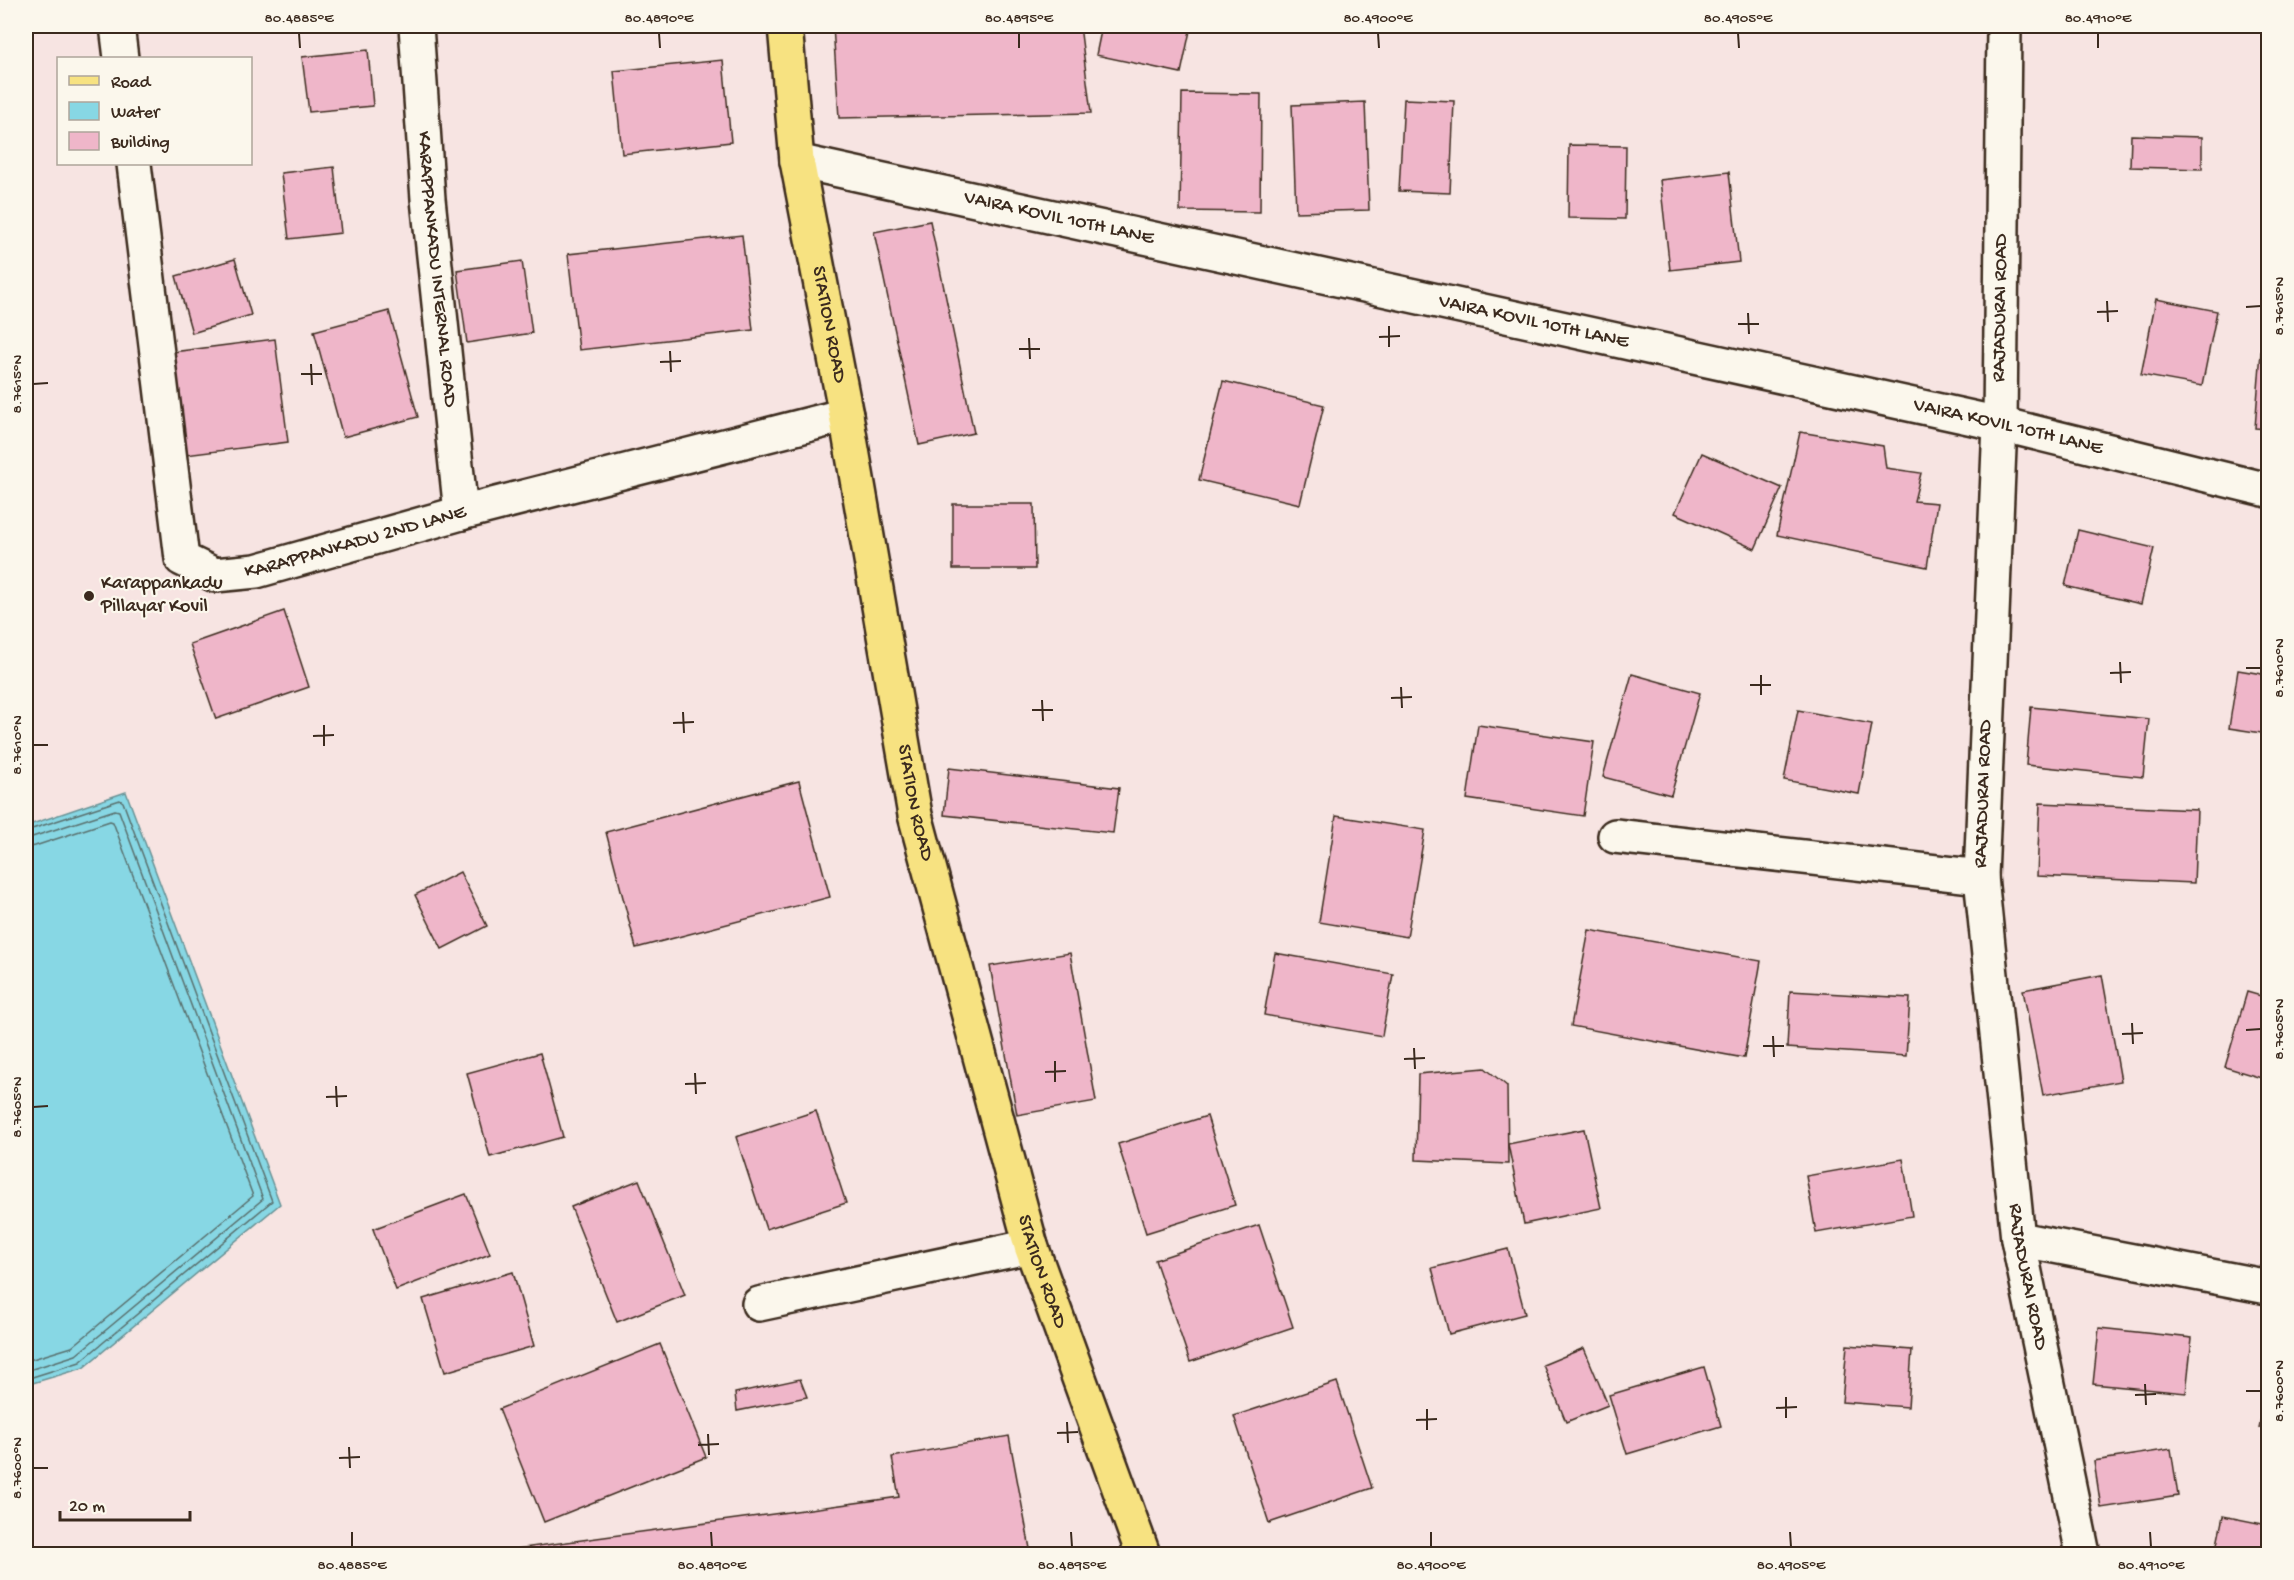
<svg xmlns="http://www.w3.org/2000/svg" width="2294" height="1580" viewBox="0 0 2294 1580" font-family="'Gochi Hand',sans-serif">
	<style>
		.water { fill: #87d7e4; stroke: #699295; stroke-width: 1.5 }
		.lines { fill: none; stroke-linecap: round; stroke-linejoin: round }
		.shore { stroke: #596f6d; stroke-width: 1.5 }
		.building { fill: #efb6c9; stroke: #3b2a1e; stroke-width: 1.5 }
		.minor-casing { stroke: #3b2a1e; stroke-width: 38 }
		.major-casing { stroke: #3b2a1e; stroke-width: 38 }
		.minor { stroke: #fbf7ec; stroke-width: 33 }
		.major { stroke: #f7e281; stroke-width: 33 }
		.ticks { fill: none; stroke: #3b2a1e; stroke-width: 2 }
		.poi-dot { fill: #3b2a1e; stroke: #fbf7ec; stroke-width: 2 }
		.labels { text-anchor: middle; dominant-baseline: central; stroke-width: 4.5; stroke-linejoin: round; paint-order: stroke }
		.street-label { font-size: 20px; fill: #3b2a1e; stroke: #fbf7ec }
		.poi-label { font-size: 20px; fill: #3b2a1e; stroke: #fbf7ec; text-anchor: start }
		.neatline { fill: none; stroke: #3b2a1e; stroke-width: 2 }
		.ticks-label { font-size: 15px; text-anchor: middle; fill: #3b2a1e }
	</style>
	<rect width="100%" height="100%" fill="#f7e4e2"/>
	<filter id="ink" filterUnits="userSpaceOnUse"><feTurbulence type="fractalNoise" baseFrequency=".0167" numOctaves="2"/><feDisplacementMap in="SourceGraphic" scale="12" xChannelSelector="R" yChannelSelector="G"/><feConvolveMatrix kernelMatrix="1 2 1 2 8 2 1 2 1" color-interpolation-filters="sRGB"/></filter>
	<g filter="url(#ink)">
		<!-- water -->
		<path class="water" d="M126 792 280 1204 83 1368 26 1385V826Z"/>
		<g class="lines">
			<!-- shore -->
			<g class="shore">
				<path d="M26 831 120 800 123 802 272 1201 80 1362 26 1379"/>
				<path d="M26 839 115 810 119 811 263 1199 76 1355 26 1371"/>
				<path d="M26 848 35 846 110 821 113 822 253 1196 72 1347 26 1361"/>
			</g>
		</g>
		<!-- building -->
		<g class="building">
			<path d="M132 26H212L133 34Z"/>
			<path d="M833 26H1080L1091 113 839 118Z"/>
			<path d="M1102 26H1191L1181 73 1096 55Z"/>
			<path d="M368 50 373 106 309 112 302 57Z"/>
			<path d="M723 60 731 142 622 154 614 71Z"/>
			<path d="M1182 93 1261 94 1260 212 1180 211Z"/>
			<path d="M1404 99 1454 101 1450 193 1399 191Z"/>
			<path d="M1365 102 1369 210 1296 212 1292 105Z"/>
			<path d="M2131 135 2202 137V169L2130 167Z"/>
			<path d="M1569 145 1626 146 1625 219 1568 218Z"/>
			<path d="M334 167 341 233 289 239 281 173Z"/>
			<path d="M1729 172 1739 262 1670 270 1660 180Z"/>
			<path d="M930 221 974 433 919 445 874 232Z"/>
			<path d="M742 235 753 330 579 350 568 254Z"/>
			<path d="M235 259 251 315 192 333 176 276Z"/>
			<path d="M522 261 532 333 467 343 457 270Z"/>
			<path d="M2156 299 2217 311 2202 386 2141 375Z"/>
			<path d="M2265 301H2268V429L2255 428Z"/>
			<path d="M389 311 418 417 343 437 314 331Z"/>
			<path d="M275 339 288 442 178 456 165 353Z"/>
			<path d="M1223 381 1324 405 1300 504 1199 480Z"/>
			<path d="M1800 432 1883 446 1886 468 1921 473 1914 501 1937 503 1927 567 1777 535Z"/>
			<path d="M1702 453 1782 488 1755 549 1675 513Z"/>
			<path d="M953 504H1034L1035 569H953Z"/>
			<path d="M2078 530 2154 548 2141 604 2065 586Z"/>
			<path d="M284 611 309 687 216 719 190 644Z"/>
			<path d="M2238 670 2268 675V734L2229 728Z"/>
			<path d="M1632 674 1700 693 1671 795 1603 777Z"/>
			<path d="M2031 707 2149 719 2143 777 2026 765Z"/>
			<path d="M1798 710 1872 724 1859 794 1784 780Z"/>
			<path d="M1478 725 1594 742 1583 816 1467 799Z"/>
			<path d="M949 768 1119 788 1113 833 944 815Z"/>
			<path d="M799 781 830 897 636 948 606 832Z"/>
			<path d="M2040 803 2197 810 2194 883 2037 876Z"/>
			<path d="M1336 816 1425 830 1407 937 1319 922Z"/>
			<path d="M460 872 487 926 442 949 415 895Z"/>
			<path d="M1589 930 1761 961 1744 1058 1571 1026Z"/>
			<path d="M1070 953 1096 1101 1017 1115 990 966Z"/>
			<path d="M1275 953 1393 974 1382 1036 1264 1015Z"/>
			<path d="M2102 975 2121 1081 2043 1095 2023 990Z"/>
			<path d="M1790 991 1910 998 1906 1056 1787 1048Z"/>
			<path d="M2247 992 2268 998V1080L2225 1067Z"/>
			<path d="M540 1053 563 1137 490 1157 467 1073Z"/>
			<path d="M1485 1068 1507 1086 1508 1164 1416 1160 1418 1074Z"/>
			<path d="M816 1111 846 1203 766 1229 736 1137Z"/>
			<path d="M1207 1116 1235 1205 1146 1233 1118 1144Z"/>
			<path d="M1584 1129 1601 1208 1524 1224 1508 1144Z"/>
			<path d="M1903 1159 1912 1216 1816 1233 1806 1176Z"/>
			<path d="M639 1180 685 1295 617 1322 571 1207Z"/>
			<path d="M466 1194 490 1254 396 1290 373 1229Z"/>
			<path d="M1259 1225 1293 1327 1190 1362 1155 1260Z"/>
			<path d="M1508 1249 1525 1314 1449 1334 1432 1268Z"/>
			<path d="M513 1272 534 1346 445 1372 423 1299Z"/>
			<path d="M2099 1328 2192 1338 2186 1393 2093 1384Z"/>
			<path d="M660 1344 706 1457 544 1522 499 1409Z"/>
			<path d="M1847 1345 1912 1350 1908 1407 1842 1402Z"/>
			<path d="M1584 1348 1608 1405 1566 1422 1543 1365Z"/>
			<path d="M1704 1367 1721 1426 1627 1454 1609 1395Z"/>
			<path d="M800 1379 807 1397 737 1411 735 1393Z"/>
			<path d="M1337 1382 1372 1488 1269 1523 1234 1416Z"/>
			<path d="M2268 1384V1430L2259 1428Z"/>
			<path d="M1009 1436 1031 1554H478L899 1497 892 1457Z"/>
			<path d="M2171 1449 2178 1496 2101 1508 2094 1461Z"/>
			<path d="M2223 1516 2268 1525V1554H2215Z"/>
		</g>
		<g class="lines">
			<!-- minor casing -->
			<g class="minor-casing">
				<g id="minor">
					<path d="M117 26 121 58"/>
					<path id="s1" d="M416 26 428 199 461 513"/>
					<path id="s2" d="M2004 26 2000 424 1981 877 2018 1239 2083 1554"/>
					<path id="s3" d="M797 161 2000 424 2268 490"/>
					<path id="s4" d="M134 164 182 559 215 575 256 571 461 513 846 415"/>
					<path d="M1615 836 1981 877"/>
					<path d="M2018 1239 2268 1287"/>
					<path d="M759 1304 1031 1246"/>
				</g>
			</g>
			<!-- major casing -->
			<g class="major-casing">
				<g id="major">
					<path id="s5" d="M785 26 797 161 846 415 915 815 1031 1246 1143 1554"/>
				</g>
			</g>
			<!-- minor -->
			<use href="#minor" class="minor"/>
			<!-- major -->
			<use href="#major" class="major"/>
		</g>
	</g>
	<!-- ticks -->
	<path class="ticks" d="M299 33 300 48M659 33 660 48M1019 33V48M1378 33 1379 48M1738 33 1739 48M2098 33V48M2107 301 2108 322M2246 307 2261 306M2097 312 2118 311M1748 313 1749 334M1738 324H1759M1389 326V347M1379 337 1400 336M1029 338 1030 359M1019 349H1040M670 351 671 372M660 362 681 361M311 364 312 385M301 374H322M33 384 48 383M2120 662 2121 683M2246 668H2261M2110 673 2131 672M1761 675V695M1750 685H1771M1401 687 1402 708M1391 698 1412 697M1042 700 1043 721M1032 710H1053M683 712 684 733M673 723 694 722M324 725V746M313 736 334 735M33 745H48M2132 1023 2133 1044M2246 1030 2261 1029M2122 1034 2143 1033M1773 1036 1774 1057M1763 1046H1784M1414 1048 1415 1069M1404 1059 1425 1058M1055 1061V1082M1045 1072 1066 1071M695 1073 696 1094M685 1084 706 1083M336 1086 337 1107M326 1097 347 1096M33 1107 48 1106M2145 1384 2146 1405M2246 1391H2261M2135 1395 2156 1394M1786 1397V1418M1776 1408 1797 1407M1427 1409V1430M1416 1420 1437 1419M1067 1422 1068 1443M1057 1433 1078 1432M708 1434 709 1455M698 1445 719 1444M349 1447 350 1468M339 1458 360 1457M33 1468H48M352 1532V1547M711 1532 712 1547M1071 1532 1072 1547M1431 1532V1547M1790 1532 1791 1547M2150 1532 2151 1547"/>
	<!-- markers -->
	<circle class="poi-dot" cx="89" cy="596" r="6"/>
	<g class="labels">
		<!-- street labels -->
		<g class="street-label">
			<text stroke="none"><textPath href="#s3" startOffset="268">VAIRA KOVIL 10TH LANE</textPath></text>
			<text stroke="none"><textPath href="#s1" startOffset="244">KARAPPANKADU INTERNAL ROAD</textPath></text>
			<text transform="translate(2001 308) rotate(-89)">RAJADURAI ROAD</text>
			<text stroke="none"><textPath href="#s3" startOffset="754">VAIRA KOVIL 10TH LANE</textPath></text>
			<text stroke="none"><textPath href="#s5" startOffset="302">STATION ROAD</textPath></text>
			<text stroke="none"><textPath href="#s3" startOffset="1240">VAIRA KOVIL 10TH LANE</textPath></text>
			<text stroke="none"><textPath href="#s4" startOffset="579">KARAPPANKADU 2ND LANE</textPath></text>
			<text transform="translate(1984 794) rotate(-88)">RAJADURAI ROAD</text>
			<text stroke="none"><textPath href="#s5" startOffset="788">STATION ROAD</textPath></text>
			<text stroke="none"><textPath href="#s5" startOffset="1274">STATION ROAD</textPath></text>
			<text stroke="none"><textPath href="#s2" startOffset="1254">RAJADURAI ROAD</textPath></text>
		</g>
		<!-- poi labels -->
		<g class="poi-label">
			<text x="101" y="584">Karappankadu<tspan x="101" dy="23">Pillayar Kovil</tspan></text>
		</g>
	</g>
	<!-- margin -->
	<rect width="2294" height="1580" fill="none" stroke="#fbf7ec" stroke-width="66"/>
	<!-- legend -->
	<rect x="57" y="57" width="195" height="108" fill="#fbf7ec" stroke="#aea59a" stroke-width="1.5"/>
	<rect x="69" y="76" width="30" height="9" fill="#f7e281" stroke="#aea59a" stroke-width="1.5"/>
	<text x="111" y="87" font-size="18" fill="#3b2a1e">Road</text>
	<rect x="69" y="102" width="30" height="18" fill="#87d7e4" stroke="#aea59a" stroke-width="1.5"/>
	<text x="111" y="117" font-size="18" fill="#3b2a1e">Water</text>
	<rect x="69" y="132" width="30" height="18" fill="#efb6c9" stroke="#aea59a" stroke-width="1.5"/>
	<text x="111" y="147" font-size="18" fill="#3b2a1e">Building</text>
	<!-- scale -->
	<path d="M60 1511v9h130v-9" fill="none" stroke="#3b2a1e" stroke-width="3"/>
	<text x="69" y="1511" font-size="18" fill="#3b2a1e" stroke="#fbf7ec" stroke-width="4.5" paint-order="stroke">20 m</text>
	<rect x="33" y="33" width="2228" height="1514" class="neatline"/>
	<g class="ticks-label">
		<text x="299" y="22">80.4885°E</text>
		<text x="659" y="22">80.4890°E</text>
		<text x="1019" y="22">80.4895°E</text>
		<text x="1378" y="22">80.4900°E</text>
		<text x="1738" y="22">80.4905°E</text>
		<text x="2098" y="22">80.4910°E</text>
		<text transform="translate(2278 306) rotate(-90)" y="5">8.7615°N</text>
		<text transform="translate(16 384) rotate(-90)" y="5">8.7615°N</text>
		<text transform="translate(2278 668) rotate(-90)" y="5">8.7610°N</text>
		<text transform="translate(16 745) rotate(-90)" y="5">8.7610°N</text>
		<text transform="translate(2278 1029) rotate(-90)" y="5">8.7605°N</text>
		<text transform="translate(16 1107) rotate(-90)" y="5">8.7605°N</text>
		<text transform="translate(2278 1391) rotate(-90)" y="5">8.7600°N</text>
		<text transform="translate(16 1468) rotate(-90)" y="5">8.7600°N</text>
		<text x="352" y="1569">80.4885°E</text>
		<text x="712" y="1569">80.4890°E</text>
		<text x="1072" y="1569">80.4895°E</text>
		<text x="1431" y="1569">80.4900°E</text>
		<text x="1791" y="1569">80.4905°E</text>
		<text x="2151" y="1569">80.4910°E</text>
	</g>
</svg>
